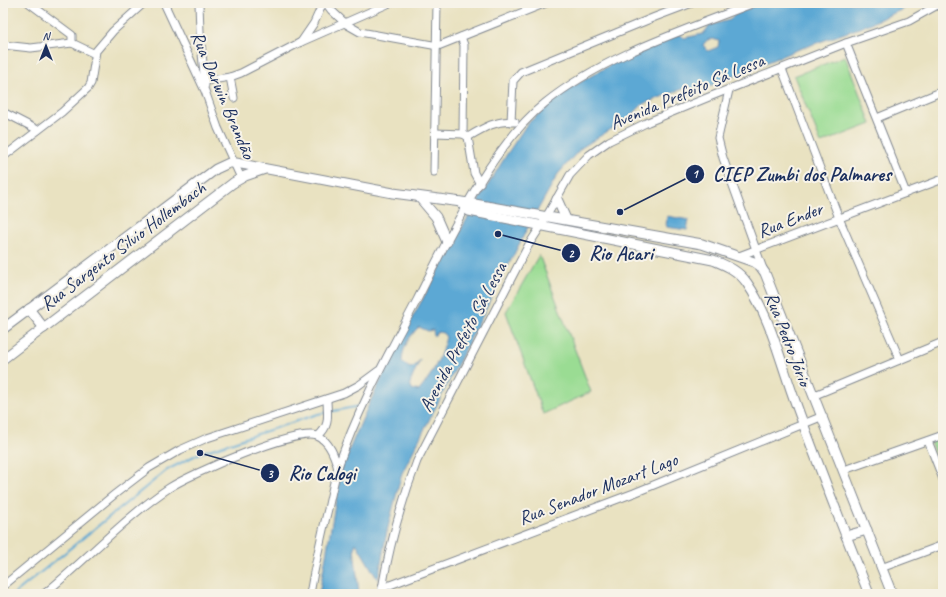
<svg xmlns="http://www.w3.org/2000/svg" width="946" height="597" viewBox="0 0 946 597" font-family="Caveat,sans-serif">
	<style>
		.green { fill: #9adc93; stroke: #5a8678 }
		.water { fill: #5ba8d4; stroke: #3b6c99; fill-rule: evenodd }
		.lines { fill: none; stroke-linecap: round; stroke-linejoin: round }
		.stream { stroke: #5ba8d4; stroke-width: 2 }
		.minor-casing { stroke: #828890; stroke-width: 9 }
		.major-casing { stroke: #828890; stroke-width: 11 }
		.minor { stroke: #fff; stroke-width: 7 }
		.major { stroke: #fff; stroke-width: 9 }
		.labels { text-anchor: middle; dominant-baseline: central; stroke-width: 4; stroke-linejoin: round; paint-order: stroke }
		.street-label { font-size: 19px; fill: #1b2f5e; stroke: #f7f3e8 }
		.leader { fill: none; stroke: #1b2f5e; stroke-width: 1.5 }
		.callout-dot { fill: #1b2f5e; stroke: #f7f3e8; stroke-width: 1.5 }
		.mark-label { font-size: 12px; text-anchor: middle; font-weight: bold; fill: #fff }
		.callout-label { font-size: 20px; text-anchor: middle; font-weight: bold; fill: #1b2f5e; stroke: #f7f3e8; stroke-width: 4; stroke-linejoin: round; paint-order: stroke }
	</style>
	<rect width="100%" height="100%" fill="#f7f3e8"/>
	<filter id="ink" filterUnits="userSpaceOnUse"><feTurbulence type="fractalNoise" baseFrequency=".025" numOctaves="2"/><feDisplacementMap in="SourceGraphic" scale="8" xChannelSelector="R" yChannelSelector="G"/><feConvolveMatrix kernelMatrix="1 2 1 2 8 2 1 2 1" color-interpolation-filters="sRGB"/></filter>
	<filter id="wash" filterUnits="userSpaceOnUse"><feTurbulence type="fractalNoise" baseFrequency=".012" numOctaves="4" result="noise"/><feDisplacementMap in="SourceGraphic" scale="16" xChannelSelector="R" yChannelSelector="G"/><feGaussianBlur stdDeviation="0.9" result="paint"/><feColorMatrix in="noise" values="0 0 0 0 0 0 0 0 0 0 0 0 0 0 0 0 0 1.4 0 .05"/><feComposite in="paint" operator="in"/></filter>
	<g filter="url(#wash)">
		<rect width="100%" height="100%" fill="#e9e2c1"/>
		<!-- green -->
		<g class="green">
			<path d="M845 56 871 124 821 143 794 76Z"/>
			<path d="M539 255 591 392 543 414 506 312Z"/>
			<path d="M943 437V473L931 444 934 440Z"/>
		</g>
		<!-- water -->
		<g class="water">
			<path d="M760 3H917L862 27 794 51 688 95 691 90 685 88 643 104 629 118 581 148 558 174 527 229 402 473 387 531 378 580 356 543 354 548 359 594H319L342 466 369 404 404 333 464 224 507 154 527 124 567 90 629 54 680 34 684 38 703 34 710 25 730 20 734 15ZM713 39 719 41 718 47 708 51 703 45 707 40ZM419 327 428 331 433 330 434 336 438 332 443 333 446 337C441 358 432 375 419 391L412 389 410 383 420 359 415 366 410 368 402 362C402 349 409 336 419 327Z"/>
			<path d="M667 216 689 220 687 230 666 227Z"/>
		</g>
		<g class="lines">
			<!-- stream -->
			<path class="stream" d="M14 594 167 470 200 453 318 414 360 406"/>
		</g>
	</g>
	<g filter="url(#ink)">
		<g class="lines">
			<!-- minor casing -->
			<g class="minor-casing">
				<g id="minor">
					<path d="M29 3 72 35V43L95 54"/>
					<path d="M164 3 205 91 218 128 241 178"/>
					<path d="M199 3 200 32 205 85"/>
					<path d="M326 3 331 10 346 24 360 32 438 46 546 3"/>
					<path d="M461 37 464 45 463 134"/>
					<path d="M301 42 314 23 323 3"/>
					<path d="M846 43 906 193"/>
					<path d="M3 45 31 48 72 43"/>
					<path d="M782 69 839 218 900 360"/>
					<path d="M230 77 234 98"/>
					<path d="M205 81 230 77 241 73 301 42 390 3"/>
					<path d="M729 90 718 138 723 158 763 269"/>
					<path d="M3 112 38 130"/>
					<path d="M877 118 943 91"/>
					<path d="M511 122 513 81 521 72 655 17 692 3"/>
					<path d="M435 133 463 134 468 137 474 173 480 184"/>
					<path d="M468 137C483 128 498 119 515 122"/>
					<path d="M3 157 62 112 88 88 91 83 96 51 113 31 144 3"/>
					<path d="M434 172 437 3"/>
					<path d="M739 256 943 179"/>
					<path d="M815 395 943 342"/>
					<path d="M318 436C331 425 327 415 327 399"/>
					<path d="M928 441 943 479"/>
					<path d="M844 470 943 435"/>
					<path d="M881 568 943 545"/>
					<path d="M3 586 115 494 149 468 180 450 207 438 344 393 359 385 378 371"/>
					<path d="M382 588 634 493 823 416"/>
					<path d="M44 594C86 560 124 518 169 488 190 474 296 428 317 436 330 441 335 457 338 469"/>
					<path d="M310 594C315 565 321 537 328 509 331 495 334 481 338 467 358 408 388 355 417 300 449 237 490 147 545 103 605 55 683 31 754 3"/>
					<path d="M381 594C389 548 400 505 417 461L528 246 541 226 570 175 589 155 609 141 648 122 709 97 846 43 909 21 941 3"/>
				</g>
			</g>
			<!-- major casing -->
			<g class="major-casing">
				<g id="major">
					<path d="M419 197 436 217 447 242"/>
					<path d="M557 199 566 219"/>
					<path d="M460 202 469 211 713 260C727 266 738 270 747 283 771 318 781 364 796 404 819 468 844 531 869 594"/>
					<path d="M29 309 44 328"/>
					<path d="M3 329 216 169 229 163H236L393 193 469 203 702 244 754 262 760 266 765 273 892 594"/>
					<path d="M3 359 233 183 245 176 265 169"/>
					<path d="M846 536 867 530"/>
				</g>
			</g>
			<!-- minor -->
			<use href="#minor" class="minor"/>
			<!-- major -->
			<use href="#major" class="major"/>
		</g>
	</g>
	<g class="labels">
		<!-- street labels -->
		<g class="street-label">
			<text transform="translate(687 92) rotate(-23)">Avenida Prefeito Sá Lessa</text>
			<text transform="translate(223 95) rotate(67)">Rua Darwin Brandão</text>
			<text transform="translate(790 220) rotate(-21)">Rua Ender</text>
			<text transform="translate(123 246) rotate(-37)">Rua Sargento Silvio Hollembach</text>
			<text transform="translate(463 337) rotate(-62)">Avenida Prefeito Sá Lessa</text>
			<text transform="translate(788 339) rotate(69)">Rua Pedro Jório</text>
			<text transform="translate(598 489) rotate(-21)">Rua Senador Mozart Lago</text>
		</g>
	</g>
	<!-- callouts -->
	<path class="leader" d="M620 212L695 174M498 234L571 253M200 453L270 473"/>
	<g class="callout-dot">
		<circle cx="620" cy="212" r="4"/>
		<circle cx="498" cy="234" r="4"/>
		<circle cx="200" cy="453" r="4"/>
		<circle cx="695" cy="174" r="10"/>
		<circle cx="571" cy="253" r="10"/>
		<circle cx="270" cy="473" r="10"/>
	</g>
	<g class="mark-label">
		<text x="695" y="178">1</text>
		<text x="571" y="258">2</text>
		<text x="270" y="478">3</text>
	</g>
	<g class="callout-label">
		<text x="802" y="181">CIEP Zumbi dos Palmares</text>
		<text x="621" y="260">Rio Acari</text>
		<text x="322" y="480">Rio Calogi</text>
	</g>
	<!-- margin -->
	<rect width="946" height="597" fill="none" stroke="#f7f3e8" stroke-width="16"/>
	<!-- north arrow -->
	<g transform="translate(46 46)" stroke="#f7f3e8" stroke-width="3" paint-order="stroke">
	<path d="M0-3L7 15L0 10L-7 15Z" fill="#1b2f5e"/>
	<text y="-6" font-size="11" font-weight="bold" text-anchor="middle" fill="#1b2f5e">N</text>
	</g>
</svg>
